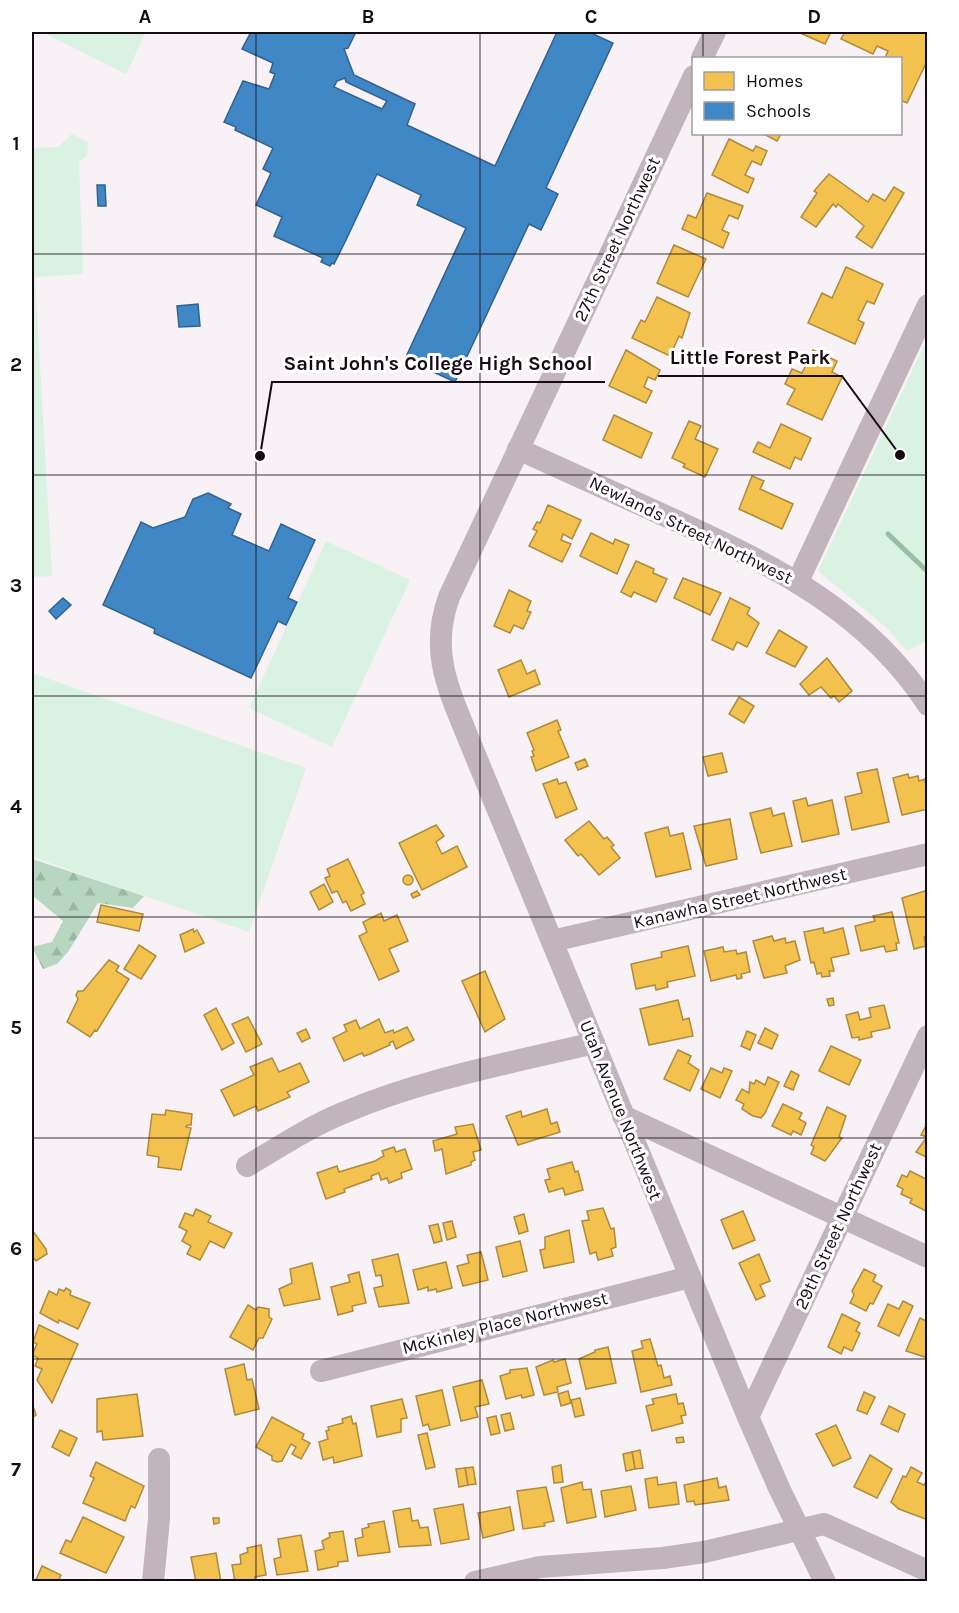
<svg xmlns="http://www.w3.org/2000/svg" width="959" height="1613" viewBox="0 0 959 1613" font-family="Karla,sans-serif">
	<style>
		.forest { fill: url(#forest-firs) }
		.green { fill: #daf2e1 }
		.homes { fill: #f2c14e; stroke: #b08a3c; stroke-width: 1.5 }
		.schools { fill: #3f88c5; stroke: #326290; stroke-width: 1.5; fill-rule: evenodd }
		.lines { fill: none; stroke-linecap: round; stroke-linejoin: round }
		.stream { stroke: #97c0a3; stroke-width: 5 }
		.minor { stroke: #c1b4bd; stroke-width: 22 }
		.grid { fill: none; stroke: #150b13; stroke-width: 1.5; stroke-opacity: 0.55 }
		.labels { text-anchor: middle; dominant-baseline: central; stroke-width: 6; stroke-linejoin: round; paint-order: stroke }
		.street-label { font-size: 18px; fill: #150b13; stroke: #fff }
		.leader { fill: none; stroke: #150b13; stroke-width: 2 }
		.callout-dot { fill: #150b13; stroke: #fff; stroke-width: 2 }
		.callout-label { font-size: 20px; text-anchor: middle; font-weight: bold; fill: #150b13; stroke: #fff; stroke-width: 6; stroke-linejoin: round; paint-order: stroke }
		.neatline { fill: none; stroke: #150b13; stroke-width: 2 }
		.grid-label { font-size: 20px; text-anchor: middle; font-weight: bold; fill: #150b13 }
	</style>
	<defs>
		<pattern id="forest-firs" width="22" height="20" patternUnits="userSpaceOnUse" patternTransform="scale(1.5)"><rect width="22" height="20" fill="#b7d7c0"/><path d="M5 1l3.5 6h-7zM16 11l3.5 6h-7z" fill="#9cb7a4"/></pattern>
	</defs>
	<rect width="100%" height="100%" fill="#f8f1f6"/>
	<!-- forest -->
	<path class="forest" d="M32 859 144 896 133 908 98 903 68 952 57 964 43 969 32 947 52 942 63 921 32 895Z"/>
	<!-- green -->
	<g class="green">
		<path d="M42 32H146L126 74Z"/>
		<path d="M72 134 88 142 87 156 79 162 83 274 35 277 52 576 32 577V148L58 147Z"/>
		<path d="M927 339V641L907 651 887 628 818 571Z"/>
		<path d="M326 541 410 580 332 747 249 708Z"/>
		<path d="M32 673 306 768 249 932 32 857Z"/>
	</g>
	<!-- homes -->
	<g class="homes">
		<path d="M798 32H831L825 44Z"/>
		<path d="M845 32H928V59L907 103 900 100V58H885L888 51 877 46 873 54 841 39Z"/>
		<path d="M764 134H781L777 141Z"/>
		<path d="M729 139 753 151 756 146 767 151 761 165 752 161 745 175 754 179 748 193 712 175Z"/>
		<path d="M829 174 868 202 873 194 885 201 894 187 904 193 872 248 856 237 864 226 838 204 836 207 833 204 816 227 801 217 817 193 814 191Z"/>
		<path d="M707 193 743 206 738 219 729 215 722 230 729 233 723 248 682 229 688 215 696 218Z"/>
		<path d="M674 245 706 259 688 297 657 283Z"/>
		<path d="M846 267 883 284 874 304 867 301 858 320 864 323 855 344 808 323 822 293 832 298Z"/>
		<path d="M657 297 690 313 682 338 679 336 670 356 632 338 641 320 645 322Z"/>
		<path d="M626 350 660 370 655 380 648 377 644 387 652 391 646 403 609 386Z"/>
		<path d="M813 350 837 361 832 372 842 377 822 420 787 404 795 389 785 384 792 369 802 373Z"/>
		<path d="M614 415 652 433 641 458 603 440Z"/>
		<path d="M689 421 701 426 695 439 718 449 705 477 683 467 685 464 672 458Z"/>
		<path d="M781 424 811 438 801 460 795 457 790 469 753 452 758 442 770 448Z"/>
		<path d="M752 476 764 481 760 489 793 504 782 529 739 509Z"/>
		<path d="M548 505 581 520 572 539 563 534 561 540 571 544 562 562 529 546 537 531 533 529 537 522 540 523Z"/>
		<path d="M591 533 613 544 615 539 629 545 617 574 580 556Z"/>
		<path d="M636 561 654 569 653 573 667 579 656 602 634 592 631 597 621 592Z"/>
		<path d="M683 578 721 593 710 615 674 598Z"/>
		<path d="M509 590 531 601 527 611 531 612 523 629 514 625 510 633 494 626Z"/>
		<path d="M730 598 750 608 747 614 759 623 747 647 737 642 733 650 712 640Z"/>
		<path d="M779 630 807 647 795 667 766 653Z"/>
		<path d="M827 658 852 691 839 702 834 696 831 698 821 687 809 695 800 684Z"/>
		<path d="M521 660 527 674 535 670 540 684 509 697 498 670Z"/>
		<path d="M739 697 754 706 744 723 729 714Z"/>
		<path d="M557 720 561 730 558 731 569 757 536 771 531 757 534 756 532 751 534 750 527 733Z"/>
		<path d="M722 753 727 772 708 776 703 757Z"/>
		<path d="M585 759 588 766 578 770 575 763Z"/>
		<path d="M877 769 889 822 852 830 845 797 862 793 857 773Z"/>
		<path d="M908 774 909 778 918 776 919 781 925 779 928 809 902 815 893 778Z"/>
		<path d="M557 779 559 784 566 782 577 809 556 818 543 784Z"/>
		<path d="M806 798 808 806 832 800 839 834 802 842 793 801Z"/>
		<path d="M771 808 773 816 784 813 792 846 761 853 750 813Z"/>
		<path d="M730 819 737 859 706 866 694 826Z"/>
		<path d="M589 821 604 839 607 837 614 845 611 847 620 858 599 875 581 854 578 856 565 840Z"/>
		<path d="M436 825 444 836 436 842 442 854 457 846 467 867 422 890 399 843Z"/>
		<path d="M668 827 670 836 683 833 691 869 656 877 645 833Z"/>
		<path d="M348 859 364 893 361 895 365 904 351 911 346 901 343 903 337 891 332 893 325 878 330 876 327 869Z"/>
		<circle cx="408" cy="880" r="5"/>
		<path d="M324 884 333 902 319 910 310 892Z"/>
		<path d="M928 890V936L924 937 926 946 914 949 902 898Z"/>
		<path d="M417 891 420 895 413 898 411 894Z"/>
		<path d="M101 905 143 914 139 931 97 922Z"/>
		<path d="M892 912 899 943H896L897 950 886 952 884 946 861 951 855 926 875 921 873 916Z"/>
		<path d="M381 913 384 921 397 915 408 941 389 949 399 971 379 980 359 936 367 932 363 922Z"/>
		<path d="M823 928 824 933 843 928 849 954 831 958 834 971H829L830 976 822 977 821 973 817 974 814 962 811 963 804 932Z"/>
		<path d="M193 929 194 932 197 930 204 943 185 952 180 935Z"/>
		<path d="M772 936 774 941 785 938 786 943 795 941 800 960 785 966 787 973 764 978 753 941Z"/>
		<path d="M139 945 156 956 141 979 124 969Z"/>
		<path d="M688 946 695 976 667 982 668 987 656 990 655 985 636 989 631 964 662 957 661 952Z"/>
		<path d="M723 947 724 952 736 950 737 954 746 952 750 972 741 974 742 978 737 979 736 975 711 981 704 951Z"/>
		<path d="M109 960 119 966 116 971 129 979 97 1031 95 1030 90 1037 67 1022 78 999 76 995 78 991H83Z"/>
		<path d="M485 971 505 1019 485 1032 462 981Z"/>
		<path d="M833 998 834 1005 829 1006 827 999Z"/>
		<path d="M678 1000 683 1020 689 1018 693 1036 649 1045 640 1009Z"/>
		<path d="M884 1005 890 1028 871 1032 872 1037 859 1040V1037L852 1038 846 1015 858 1012 860 1020 871 1017 869 1008Z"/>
		<path d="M216 1008 234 1043 222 1050 204 1015Z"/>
		<path d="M248 1017 262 1044 246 1052 232 1024Z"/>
		<path d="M379 1019 385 1033 393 1030 394 1033 407 1027 414 1040 396 1049 393 1041 389 1043 390 1045 370 1054 364 1056 362 1053 344 1061 333 1038 347 1031 344 1025 356 1020 360 1029Z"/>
		<path d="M765 1028 778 1035 772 1049 758 1043Z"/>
		<path d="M306 1029 310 1038 302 1042 297 1033Z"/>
		<path d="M747 1031 756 1035 750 1050 741 1046Z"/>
		<path d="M831 1046 861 1060 849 1085 819 1071Z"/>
		<path d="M678 1050 691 1056 688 1063 699 1070 690 1091 664 1079Z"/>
		<path d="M272 1058 279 1072 300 1063 309 1082 287 1092 290 1097 258 1111 256 1106 234 1116 221 1090 254 1075 250 1067Z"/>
		<path d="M711 1068 722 1073 724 1068 732 1071 720 1098 701 1089Z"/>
		<path d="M791 1071 799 1075 793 1090 784 1086Z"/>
		<path d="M768 1077 779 1082 765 1113 761 1118 753 1116 742 1109 744 1104 736 1100 742 1089 749 1093 750 1082 754 1084 756 1080 765 1085Z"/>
		<path d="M783 1104 802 1113 799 1119 806 1123 801 1135 793 1131 791 1135 772 1126Z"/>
		<path d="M827 1107 846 1116 839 1137 842 1138 825 1161 811 1154 814 1147 811 1145Z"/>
		<path d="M547 1109 551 1124 557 1122 560 1132 518 1145 506 1116 521 1111 522 1117Z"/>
		<path d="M166 1110 192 1114 191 1125H187L186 1127 191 1128 181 1170 158 1167 159 1157 147 1155 152 1114 165 1115Z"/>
		<path d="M928 1122V1158L916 1152 927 1137 921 1135Z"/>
		<path d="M473 1124 481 1150 473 1152 475 1160 471 1162V1165L446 1174 442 1149 435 1151 433 1141 457 1134 455 1127Z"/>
		<path d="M394 1147 396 1152 405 1149 412 1169 401 1173 402 1178 389 1183 387 1178 381 1180 379 1173 371 1176 372 1179 344 1189 345 1192 326 1199 317 1173 337 1166 339 1172 375 1161 384 1156 382 1151Z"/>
		<path d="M572 1162 575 1172 578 1171 583 1190 565 1195 563 1188 549 1192 545 1180 550 1179 547 1169Z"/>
		<path d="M910 1171 928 1180V1212L910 1203 912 1199 901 1194 903 1189 897 1186 902 1175 907 1177Z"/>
		<path d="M603 1208 611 1229 614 1228 616 1247 611 1249 613 1256 598 1260 596 1252 590 1254 582 1221 589 1220 587 1211Z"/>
		<path d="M196 1209 211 1216 208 1222 232 1233 224 1248 210 1241 200 1260 187 1254 191 1246 182 1241 187 1231 179 1227 185 1213 193 1216Z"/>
		<path d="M743 1211 755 1240 733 1249 721 1220Z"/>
		<path d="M524 1214 528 1231 519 1234 514 1217Z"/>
		<path d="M452 1221 456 1237 447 1240 443 1223Z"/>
		<path d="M438 1224 442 1241 434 1243 429 1226Z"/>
		<path d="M32 1230 46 1249 47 1254 36 1261 35 1259 32 1261Z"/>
		<path d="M569 1230 574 1262 544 1268 540 1250 545 1249V1237Z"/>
		<path d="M520 1241 527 1271 503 1277 496 1247Z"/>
		<path d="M481 1252 488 1280 463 1286 457 1266 469 1263 467 1255Z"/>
		<path d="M398 1254 409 1303 379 1307 374 1288 383 1286 381 1275 376 1276 372 1260Z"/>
		<path d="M759 1254 770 1281 760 1285 765 1296 756 1300 739 1263Z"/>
		<path d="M446 1262 452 1288 437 1292 436 1289 428 1291V1287L418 1290 413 1270Z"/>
		<path d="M312 1263 320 1299 284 1306 279 1289 292 1283 290 1269Z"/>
		<path d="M864 1269 876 1275 873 1281 882 1286 873 1304 870 1303 866 1311 850 1303 854 1295 852 1291Z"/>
		<path d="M359 1272 366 1303 352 1306 353 1311 338 1315 331 1287 350 1282 348 1275Z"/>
		<path d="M66 1288 71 1291 70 1295 90 1303 78 1329 59 1320 58 1323 40 1313 49 1291 57 1295 59 1289 64 1291Z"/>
		<path d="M903 1301 913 1306 899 1336 878 1326 888 1304 899 1309Z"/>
		<path d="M248 1305 256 1310 258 1307 269 1309V1317L272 1319 263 1338H259L253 1350 230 1337Z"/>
		<path d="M842 1314 860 1323 856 1331 860 1333 852 1351 844 1347 841 1354 828 1347Z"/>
		<path d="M920 1318 928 1322V1352L925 1357 906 1351Z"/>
		<path d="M39 1325 78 1344 52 1403 37 1380 42 1369 35 1366 38 1358 32 1355 37 1344 33 1342Z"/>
		<path d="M650 1339 658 1366 661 1365 664 1378 670 1376 672 1385 641 1392 632 1351 643 1348 641 1341Z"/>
		<path d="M608 1347 616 1383 586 1389 579 1359 595 1352V1350Z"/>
		<path d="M565 1359 571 1383 557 1387 558 1392 544 1395 536 1367 553 1360 554 1362Z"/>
		<path d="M244 1364 247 1380 252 1379 259 1409 235 1415 225 1369Z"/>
		<path d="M527 1368 534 1395 522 1398 521 1395 506 1399 500 1376 510 1373V1370Z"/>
		<path d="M482 1380 489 1404 475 1407 478 1417 461 1421 453 1387Z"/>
		<path d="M442 1390 450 1425 430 1430 428 1424 423 1426 416 1396Z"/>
		<path d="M568 1391 571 1403 561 1406 558 1394Z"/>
		<path d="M864 1392 875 1397 867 1414 857 1410Z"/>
		<path d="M137 1394 143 1436 103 1440 102 1431 97 1432V1399Z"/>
		<path d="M676 1394 678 1404 683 1403 686 1415 681 1416 683 1423 652 1431 646 1406 654 1404 652 1399Z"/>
		<path d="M580 1398 584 1415 575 1417 571 1400Z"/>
		<path d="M402 1399 407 1418 401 1419V1432L377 1437 371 1406Z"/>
		<path d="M32 1403 36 1415 32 1418Z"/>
		<path d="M889 1406 905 1414 898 1432 881 1424Z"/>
		<path d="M510 1413 514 1429 505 1431 501 1415Z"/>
		<path d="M351 1416 353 1424 356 1423 362 1456 334 1463 333 1457 323 1460 319 1442 328 1439 326 1431 329 1430 328 1427 343 1423 342 1419Z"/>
		<path d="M496 1416 500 1433 491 1435 487 1418Z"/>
		<path d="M272 1417 304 1434 302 1439 310 1443 301 1459 292 1454 296 1447 291 1444 282 1461 277 1462 272 1460V1456L256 1447Z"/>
		<path d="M836 1425 851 1458 833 1466 816 1434Z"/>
		<path d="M60 1430 77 1438 69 1456 52 1447Z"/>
		<path d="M427 1433 435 1467 426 1469 418 1435Z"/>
		<path d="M683 1437 684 1442 677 1443 676 1438Z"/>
		<path d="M640 1450 643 1468 635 1469 632 1452Z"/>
		<path d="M632 1452 635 1469 626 1471 623 1454Z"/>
		<path d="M870 1455 892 1469 877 1498 854 1487Z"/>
		<path d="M96 1462 144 1486 135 1508 131 1506 125 1521 83 1503 94 1478 90 1476Z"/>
		<path d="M561 1465 563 1482 554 1483 552 1467Z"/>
		<path d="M473 1467 476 1484 468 1485 465 1468Z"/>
		<path d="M911 1467 922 1473 917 1482 924 1485 928 1479V1520L899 1509 891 1502 903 1476 906 1477Z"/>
		<path d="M465 1468 468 1485 459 1487 456 1469Z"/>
		<path d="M657 1477 658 1485 676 1482 679 1504 649 1508 645 1479Z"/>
		<path d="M717 1478 719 1488 726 1486 729 1500 695 1505 694 1501 687 1502 684 1485Z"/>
		<path d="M582 1482 583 1490 591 1489 596 1517 567 1523 561 1488Z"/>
		<path d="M631 1486 636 1510 605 1517 601 1491Z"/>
		<path d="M546 1487 554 1521 544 1523 545 1526 523 1529 517 1491Z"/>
		<path d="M463 1504 469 1539 441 1544 434 1509Z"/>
		<path d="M510 1507 514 1530 483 1538 478 1513Z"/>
		<path d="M410 1508 412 1521 418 1520 420 1528 428 1527 431 1545 399 1547 393 1511Z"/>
		<path d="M83 1517 124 1537 106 1573 60 1553 66 1540 71 1542Z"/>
		<path d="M213 1518H219V1523L214 1524Z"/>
		<path d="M384 1521 390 1552 358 1556 355 1539 363 1537 362 1529 369 1527 368 1524Z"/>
		<path d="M343 1531 348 1561 338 1562V1566L318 1570 315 1551 324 1549 322 1541 330 1537 329 1533Z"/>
		<path d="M301 1535 308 1571 277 1575 274 1559 281 1557 278 1539Z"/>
		<path d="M261 1545 266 1575 255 1577V1580L235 1582 232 1565 241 1564 240 1555 248 1552 247 1548Z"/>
		<path d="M216 1553 221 1582H196L191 1557Z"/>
		<path d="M42 1566 61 1575 58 1582H35Z"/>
	</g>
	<!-- schools -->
	<g class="schools">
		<path d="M251 32H356L348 48 344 49 354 75 415 104 407 125 495 166 557 32H589L613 43 546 188 558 194 541 230 529 224 455 382 405 359 466 228 417 205 421 195 377 174 346 240 334 264 332 263 330 266 321 262 323 258 274 236 282 217 256 205 271 173 263 169 273 148 235 130 236 127 224 122 243 81 269 89 275 74 270 72 273 63 242 49ZM345 78 346 82 387 101 382 109 334 87 337 81Z"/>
		<path d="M97 185H105L106 206H98Z"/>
		<path d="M198 304 200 326 179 327 177 306Z"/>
		<path d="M208 493 231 504 228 508 241 514 232 535 269 551 281 524 315 540 288 598 297 602 286 625 278 621 251 678 154 633 155 629 103 605 141 522 153 528 185 517 193 499Z"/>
		<path d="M63 598 71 605 56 619 49 611Z"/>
	</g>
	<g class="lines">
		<!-- stream -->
		<path class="stream" d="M888 534 928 572"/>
		<!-- minor -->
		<g class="minor">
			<path d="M702 58 715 32"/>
			<path d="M694 76 449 597C429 652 449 690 469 740L748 1417 779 1488 825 1582"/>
			<path d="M518 449C572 474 627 498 681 523 777 567 868 613 928 705"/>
			<path d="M798 581 928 305"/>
			<path d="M552 941 928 854"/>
			<path d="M623 1116 928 1257"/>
			<path d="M247 1166C279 1147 309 1127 343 1113 423 1079 510 1063 594 1043"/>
			<path d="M321 1371 690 1277"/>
			<path d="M748 1417 928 1036"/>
			<path d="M153 1582 159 1519V1459"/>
			<path d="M475 1582 540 1567 663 1558 704 1552 824 1524 928 1571"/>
		</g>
	</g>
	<!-- grid -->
	<path class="grid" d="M256 32V1582M480 32V1582M703 32V58M703 134V1582M32 254H928M32 475H928M32 696H928M32 917H928M32 1138H928M32 1359H928"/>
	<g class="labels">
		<!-- street labels -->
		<g class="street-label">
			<text transform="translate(617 239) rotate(-65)">27th Street Northwest</text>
			<text transform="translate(691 530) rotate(26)">Newlands Street Northwest</text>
			<text transform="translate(740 898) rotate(-13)">Kanawha Street Northwest</text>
			<text transform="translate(621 1110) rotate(68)">Utah Avenue Northwest</text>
			<text transform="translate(838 1226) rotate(-65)">29th Street Northwest</text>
			<text transform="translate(505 1323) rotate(-14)">McKinley Place Northwest</text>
		</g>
	</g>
	<!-- callouts -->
	<path class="leader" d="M900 455L842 376H658M260 456L272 382H605"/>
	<g class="callout-dot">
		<circle cx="900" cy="455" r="6"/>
		<circle cx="260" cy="456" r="6"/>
	</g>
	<g class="callout-label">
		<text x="750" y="364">Little Forest Park</text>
		<text x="438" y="370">Saint John's College High School</text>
	</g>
	<!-- border -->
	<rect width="959" height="1613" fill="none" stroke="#ffffff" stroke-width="66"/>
	<!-- legend -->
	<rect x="692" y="57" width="210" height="78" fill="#ffffff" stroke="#a19da1" stroke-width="1.5"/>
	<rect x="704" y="72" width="30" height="18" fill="#f2c14e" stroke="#a19da1" stroke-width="1.5"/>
	<text x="746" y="87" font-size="18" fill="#150b13">Homes</text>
	<rect x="704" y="102" width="30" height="18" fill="#3f88c5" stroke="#a19da1" stroke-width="1.5"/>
	<text x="746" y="117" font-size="18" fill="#150b13">Schools</text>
	<rect x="33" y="33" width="893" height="1547" class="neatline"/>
	<g class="grid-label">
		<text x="145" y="23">A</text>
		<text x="368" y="23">B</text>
		<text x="591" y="23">C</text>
		<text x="814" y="23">D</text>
		<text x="16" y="150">1</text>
		<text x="16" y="371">2</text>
		<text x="16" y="592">3</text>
		<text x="16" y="813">4</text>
		<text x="16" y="1034">5</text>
		<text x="16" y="1255">6</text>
		<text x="16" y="1476">7</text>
	</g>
</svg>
